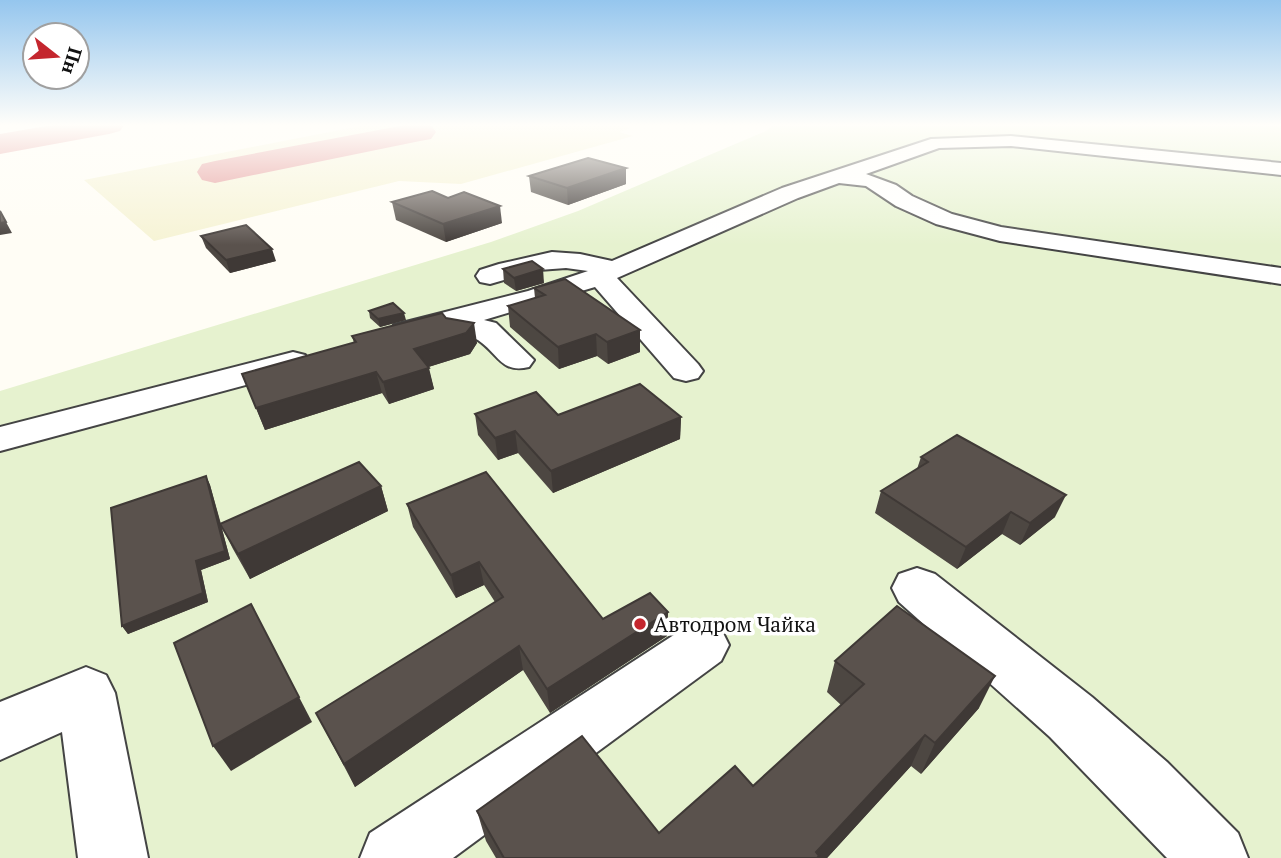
<svg xmlns="http://www.w3.org/2000/svg" width="1281" height="858" viewBox="0 0 1281 858" font-family="'PT Serif',serif">
	<style>
		.farmland { fill: #f6f3d4 }
		.pitch { fill: #e6f2cf }
		.lines { fill: none; stroke-linecap: round; stroke-linejoin: round }
		.taxiway { fill: #e29292; fill-rule: evenodd }
		.minor-casing { stroke: #444; stroke-width: 4 }
		.minor { fill: #fff; fill-rule: evenodd }
		.wall { fill: #4d4742 }
		.shaded-wall { fill: #3f3936 }
		.building { fill: #5a524d; stroke: #3f3936; stroke-width: 2 }
		.poi-dot { fill: #c4262e; stroke: #fff; stroke-width: 2.5 }
		.labels { text-anchor: middle; dominant-baseline: central; stroke-width: 7; stroke-linejoin: round; paint-order: stroke }
		.near-poi-label { font-size: 21px; fill: #111; stroke: #fff; text-anchor: start }
	</style>
	<rect width="100%" height="100%" fill="#fffdf5"/>
	<!-- farmland -->
	<path class="farmland" d="M365 125H621L631 128 619 132 633 136 461 184 399 181 154 241 84 180Z"/>
	<!-- pitch -->
	<path class="pitch" d="M773 125H1281V858H0V391L491 242 578 211 766 131Z"/>
	<g class="lines">
		<!-- taxiway -->
		<g class="taxiway">
			<path d="M52 125H124L120 131 109 134 0 154V134Z"/>
			<path d="M405 125H431L436 132 431 139 420 141 215 183 202 180 197 172 202 164 215 161Z"/>
		</g>
		<!-- minor casing -->
		<g class="minor-casing">
			<g id="minor">
				<path d="M1011 136 1281 163V175L1011 146 939 148 866 174 896 185 912 196 952 214 1001 227 1281 268V284L1000 241 936 224 896 206 866 186 839 183 798 198 617 278 698 364 703 371 698 378 686 381 674 378 595 287 484 320 496 323 534 360 529 367C501 374 498 353 478 340 471 336 458 337 450 335L447 330 405 341 394 339 389 332 394 325 528 291 588 271 566 268 539 270 490 284 480 282 476 276 480 270 499 264 552 252 580 254 612 261 782 188 931 139Z"/>
				<path d="M293 352 305 355 310 362 305 369 0 451V427Z"/>
				<path d="M917 568 935 574 1092 697 1167 762 1238 833 1248 858H1167L1050 737 899 602 892 588 899 574Z"/>
				<path d="M702 622 721 629 729 645 721 661 453 858H360L370 833 683 629Z"/>
				<path d="M86 667 106 675 115 693 148 858H78L62 732 0 760V702Z"/>
			</g>
		</g>
		<!-- minor -->
		<use href="#minor" class="minor"/>
	</g>
	<!-- wall -->
	<g class="wall">
		<path d="M626 168V184L568 205 531 192 529 176Z"/>
		<path d="M448 198 502 223 446 242 396 220 392 202Z"/>
		<path d="M201 236 276 261 230 273 206 248Z"/>
		<path d="M503 269 544 283 516 291 504 283Z"/>
		<path d="M534 288 640 352 608 364 597 356 559 369 510 327 508 306 535 298Z"/>
		<path d="M369 311 406 320 380 327 370 318Z"/>
		<path d="M446 318 477 343 470 354 428 367 434 389 389 404 382 393 265 430 242 374 354 343 352 336Z"/>
		<path d="M475 414 681 417 680 439 553 493 518 453 498 460 478 435Z"/>
		<path d="M921 457 1055 517 1020 545 1002 534 957 569 875 513 881 491 917 469Z"/>
		<path d="M206 476 210 485 221 524 381 486 388 511 250 579 233 549 221 525 230 559 201 570 208 602 128 634 122 626Z"/>
		<path d="M407 504 603 619 668 612 667 636 550 713 523 670 355 787 316 713 495 602 484 585 456 598 413 527Z"/>
		<path d="M835 661 979 708 921 774 911 766 827 858H496L486 841 477 811 659 833 753 786 841 705 827 692Z"/>
	</g>
	<!-- shaded-wall -->
	<g class="shaded-wall">
		<path d="M626 168V184L568 205 567 188Z"/>
		<path d="M500 206 502 223 446 242 443 224Z"/>
		<path d="M6 222 12 233 0 235V223Z"/>
		<path d="M272 249 276 261 230 273 226 260Z"/>
		<path d="M543 269 544 283 516 291 514 278Z"/>
		<path d="M404 313 406 320 380 327 378 319Z"/>
		<path d="M474 323 477 343 470 354 419 370 414 349Z"/>
		<path d="M640 330V352L608 364 607 342Z"/>
		<path d="M596 334 597 356 559 369 558 347Z"/>
		<path d="M429 368 434 389 389 404 383 382Z"/>
		<path d="M376 372 382 393 265 430 256 408Z"/>
		<path d="M681 417 680 439 553 493 551 471Z"/>
		<path d="M515 431 518 453 498 460 495 438Z"/>
		<path d="M206 476 210 485 230 559 201 570 208 602 128 634 122 626 196 561Z"/>
		<path d="M381 486 388 511 250 579 238 554Z"/>
		<path d="M1066 495 1055 517 1020 545 1030 523Z"/>
		<path d="M1011 512 1002 534 957 569 966 547Z"/>
		<path d="M479 562 484 585 456 598 451 575Z"/>
		<path d="M668 612 667 636 550 713 547 689Z"/>
		<path d="M519 646 523 670 355 787 344 764Z"/>
		<path d="M995 676 979 708 921 774 935 743Z"/>
		<path d="M299 697 312 722 231 771 213 746Z"/>
		<path d="M925 735 911 766 827 858H814L816 852Z"/>
	</g>
	<!-- building -->
	<g class="building">
		<path d="M588 158 626 168 567 188 529 176Z"/>
		<path d="M432 191 448 198 464 192 500 206 443 224 392 202Z"/>
		<path d="M0 211 6 222 0 223Z"/>
		<path d="M246 225 272 249 226 260 201 236Z"/>
		<path d="M532 261 543 269 514 278 503 269Z"/>
		<path d="M565 279 640 330 607 342 596 334 558 347 508 306 545 295 534 288Z"/>
		<path d="M393 303 404 313 378 319 369 311Z"/>
		<path d="M442 313 446 318 474 323 466 333 414 349 429 368 383 382 376 372 256 408 242 374 356 342 352 336Z"/>
		<path d="M640 384 681 417 551 471 515 431 495 438 475 414 536 392 558 415Z"/>
		<path d="M957 435 1066 495 1030 523 1011 512 966 547 881 491 928 462 921 457Z"/>
		<path d="M359 462 381 486 238 554 220 524Z"/>
		<path d="M486 472 603 619 650 593 668 612 547 689 519 646 344 764 316 713 503 597 479 562 451 575 407 504Z"/>
		<path d="M206 476 225 551 196 561 203 593 122 626 111 508Z"/>
		<path d="M251 604 299 697 213 746 174 643Z"/>
		<path d="M897 606 995 676 935 743 925 735 816 852 819 856 817 858H504L477 811 582 736 659 833 735 766 753 786 864 684 835 661Z"/>
	</g>
	<!-- sky -->
	<linearGradient id="sky" x2="0" y2="1"><stop stop-color="#95c6ee"/><stop offset="0.51" stop-color="#fffefa"/><stop offset="1" stop-color="#fffefa" stop-opacity="0"/></linearGradient>
	<rect width="1281" height="245" fill="url(#sky)"/>
	<!-- markers -->
	<circle class="poi-dot" cx="640" cy="624" r="7"/>
	<g class="labels">
		<!-- near-poi labels -->
		<g class="near-poi-label">
			<text x="654" y="624">Автодром Чайка</text>
		</g>
	</g>
	<!-- north arrow -->
	<g transform="translate(56 56) rotate(107)"><circle r="33" fill="#ffffff" stroke="#a0a0a0" stroke-width="2"/>
	<path d="M0-5L12 26L0 18L-12 26Z" fill="#c4262e"/>
	<text y="-10" font-size="19" font-weight="bold" text-anchor="middle" fill="#111111">Пн</text>
	</g>
</svg>
